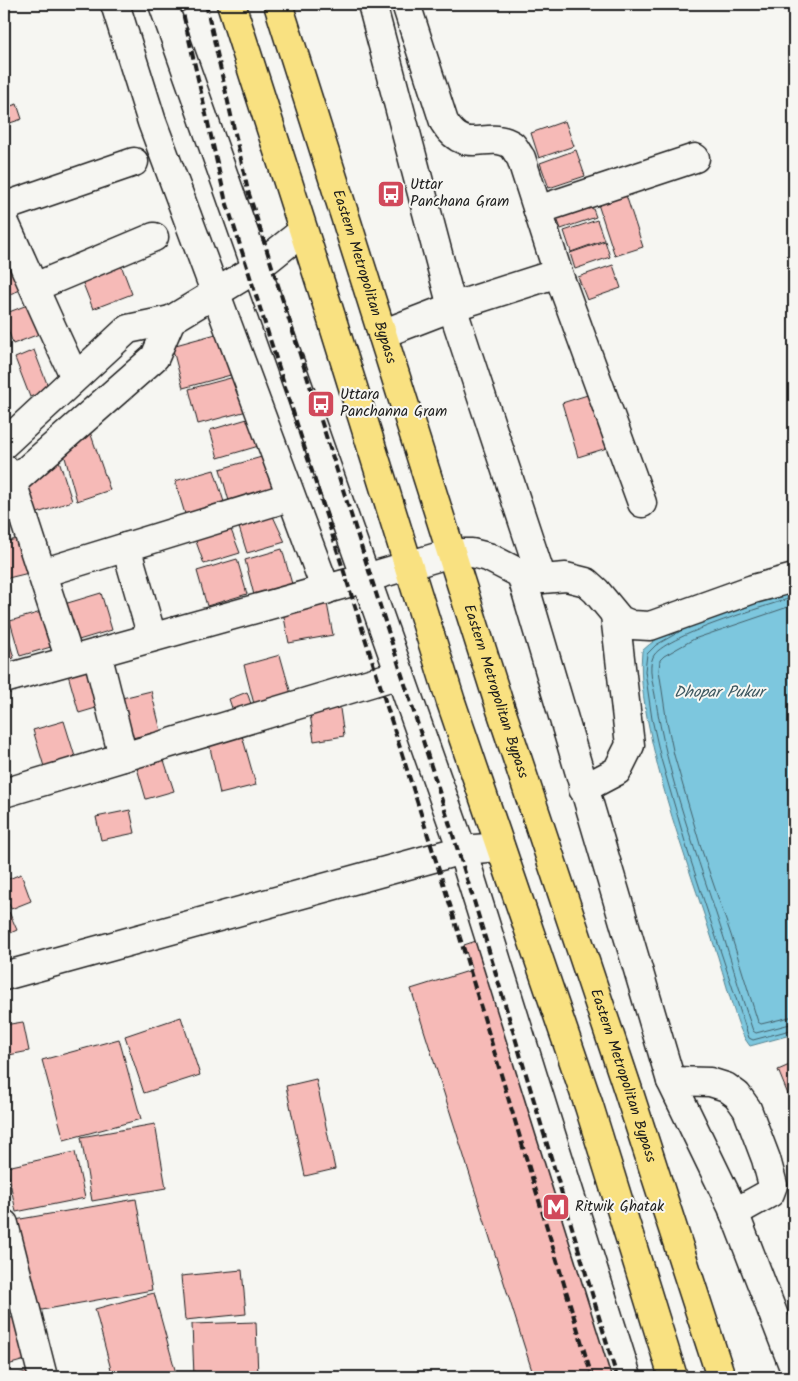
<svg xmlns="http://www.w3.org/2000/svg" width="798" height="1381" viewBox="0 0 798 1381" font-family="Kalam,sans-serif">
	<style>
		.water { fill: #7dc7de; stroke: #568390 }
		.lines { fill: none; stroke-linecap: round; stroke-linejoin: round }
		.shore { stroke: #43606a; stroke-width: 1 }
		.building { fill: #f6bab7; stroke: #1c1c1c }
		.minor-casing { stroke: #1c1c1c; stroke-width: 31 }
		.major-casing { stroke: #1c1c1c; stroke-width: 31 }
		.minor { stroke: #f6f6f2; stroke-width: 28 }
		.major { stroke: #f9e181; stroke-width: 28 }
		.rail { stroke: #1c1c1c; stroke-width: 4; stroke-dasharray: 8 4; stroke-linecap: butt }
		.labels { text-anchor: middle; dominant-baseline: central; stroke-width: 4; stroke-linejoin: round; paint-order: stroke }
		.poi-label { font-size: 15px; fill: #1c1c1c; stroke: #f6f6f2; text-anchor: start }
		.street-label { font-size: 15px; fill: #1c1c1c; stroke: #f6f6f2 }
		.water-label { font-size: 16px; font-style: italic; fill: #3e5860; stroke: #f6f6f2 }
	</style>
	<rect width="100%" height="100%" fill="#f6f6f2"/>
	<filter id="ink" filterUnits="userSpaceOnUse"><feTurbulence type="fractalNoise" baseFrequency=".02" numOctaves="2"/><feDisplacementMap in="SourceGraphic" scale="10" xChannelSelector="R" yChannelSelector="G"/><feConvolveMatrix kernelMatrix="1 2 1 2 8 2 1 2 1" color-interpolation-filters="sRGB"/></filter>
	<g filter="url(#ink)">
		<!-- water -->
		<path class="water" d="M794 586V1034L750 1046C740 1034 736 1016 731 1001 725 981 720 962 713 942 692 876 667 810 652 742 646 712 639 682 642 651 679 616 746 602 794 586Z"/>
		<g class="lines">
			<!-- shore -->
			<g class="shore">
				<path d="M794 597C770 605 662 636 653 657 648 668 653 684 655 695 667 778 698 857 724 938 734 969 742 1000 753 1031L756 1033 794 1023"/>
				<path d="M794 605 694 639 664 656 660 660 659 670 666 717 674 755 701 848 731 935 758 1022 761 1024 794 1016"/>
				<path d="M679 632 656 645 647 654 645 671 652 719 661 759 688 852 749 1038 753 1040 794 1029"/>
			</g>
		</g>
		<!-- building -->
		<g class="building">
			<path d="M17 104 22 119 4 125V108Z"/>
			<path d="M565 121 574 146 539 158 531 133Z"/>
			<path d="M576 150 585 176 549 188 540 163Z"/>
			<path d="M623 186 643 247 615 256 595 195Z"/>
			<path d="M590 201 596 217 561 229 555 213Z"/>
			<path d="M597 220 604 240 571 252 564 231Z"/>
			<path d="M605 241 610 257 575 269 570 253Z"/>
			<path d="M15 250 29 287 4 296V255Z"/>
			<path d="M121 265 132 294 93 309 82 281Z"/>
			<path d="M613 265 621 288 587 300 578 277Z"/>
			<path d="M35 302 47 331 13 344 4 318V314Z"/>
			<path d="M227 331 238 373 183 388 172 346Z"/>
			<path d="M34 350 49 389 30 397 15 358Z"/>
			<path d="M238 376 247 411 198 424 189 389Z"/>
			<path d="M594 393 610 447 578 457 562 403Z"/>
			<path d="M254 417 262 445 218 458 210 430Z"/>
			<path d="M88 426 110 490 77 501 63 450Z"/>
			<path d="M265 456 274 489 229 501 220 469Z"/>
			<path d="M58 457 72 501 35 514 23 488Z"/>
			<path d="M214 470 224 502 185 514 175 481Z"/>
			<path d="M271 512 285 542 247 553 237 521Z"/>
			<path d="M228 522 240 553 204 564 193 533Z"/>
			<path d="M25 537 37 571 4 579V542Z"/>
			<path d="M282 549 292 584 254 595 245 560Z"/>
			<path d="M237 559 247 594 207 606 197 571Z"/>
			<path d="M101 593 112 630 72 642 61 605Z"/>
			<path d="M325 593 333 635 289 643 281 602Z"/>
			<path d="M48 610 61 644 20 656 10 621Z"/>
			<path d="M4 623 14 658 4 661Z"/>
			<path d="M280 655 291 694 254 704 244 665Z"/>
			<path d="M93 663 106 705 79 713 67 671Z"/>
			<path d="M151 691 161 731 128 739 118 699Z"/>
			<path d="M247 692 252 707 234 714 229 699Z"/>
			<path d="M339 702 344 736 314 741 309 707Z"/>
			<path d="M64 721 76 760 45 770 33 730Z"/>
			<path d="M241 732 256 785 220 794 209 743Z"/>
			<path d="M162 754 174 791 146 799 135 761Z"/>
			<path d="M130 810 135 833 101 840 96 817Z"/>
			<path d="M21 874 31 901 11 909 4 890V881Z"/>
			<path d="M9 912 17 930 4 936V915Z"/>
			<path d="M488 937 627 1377H534L411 989 472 970 464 945Z"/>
			<path d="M181 1017 200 1075 144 1093 125 1036Z"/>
			<path d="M23 1022 29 1051 4 1056V1025Z"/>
			<path d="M119 1039 141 1119 64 1140 42 1060Z"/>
			<path d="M794 1063V1109L778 1070Z"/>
			<path d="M316 1079 335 1169 305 1176 286 1086Z"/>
			<path d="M155 1124 166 1188 92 1201 81 1137Z"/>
			<path d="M75 1152 85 1198 16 1212 7 1167Z"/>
			<path d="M136 1199 152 1290 31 1312 15 1220Z"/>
			<path d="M4 1260 18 1307 4 1311Z"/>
			<path d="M242 1270 246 1314 185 1320 181 1276Z"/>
			<path d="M154 1293 177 1377H113L95 1309Z"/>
			<path d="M21 1315 32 1358 4 1366V1320Z"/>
			<path d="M256 1322 258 1377H194L192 1324Z"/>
			<path d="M34 1370 36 1377H10Z"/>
		</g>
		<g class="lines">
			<!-- minor casing -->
			<g class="minor-casing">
				<g id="minor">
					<path d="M115 4 152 122 326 590"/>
					<path d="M163 4 462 850 627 1377"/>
					<path d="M372 4 452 307 542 579"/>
					<path d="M406 4 444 122C466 158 487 129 512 145 515 148 518 154 521 158L558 273 642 503"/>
					<path d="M538 210 695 158"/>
					<path d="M35 287 154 237"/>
					<path d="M382 334 452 307 558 273"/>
					<path d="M75 377C50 326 28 273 4 221V212L12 204 134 162"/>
					<path d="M4 444 128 329 171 320"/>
					<path d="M4 468 12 482 70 660"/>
					<path d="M4 490 155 357 171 320 257 268 303 231"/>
					<path d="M126 547 152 637"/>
					<path d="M42 573 276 501"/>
					<path d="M521 574 671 1081 732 1207 794 1368"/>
					<path d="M97 653 123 757"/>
					<path d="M4 679 366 578 451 553H472L488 557 521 574 542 579 566 577 586 582 596 591 620 620 632 625 650 626 753 589 794 578"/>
					<path d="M583 789 617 771 630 745 615 615"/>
					<path d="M4 793 400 674"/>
					<path d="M4 976 462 850 500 847"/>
					<path d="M671 1081 710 1082 726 1087 737 1095 747 1109 766 1159 773 1185 770 1193 734 1213"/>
					<path d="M4 1224 43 1377"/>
				</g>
			</g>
			<!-- major casing -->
			<g class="major-casing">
				<g id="major">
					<path d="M231 4 328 307 451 702 589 1106 673 1377"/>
					<path id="s1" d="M278 4 500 707 628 1090 721 1377"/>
				</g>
			</g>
			<!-- minor -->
			<use href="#minor" class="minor"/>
			<!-- major -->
			<use href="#major" class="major"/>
			<!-- rail -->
			<g class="rail">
				<path d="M181 4 225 198 451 908 592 1377"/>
				<path d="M206 4 248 191 474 901 617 1377"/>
			</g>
		</g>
	</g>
	<!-- icons -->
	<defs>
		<g id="bus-square" transform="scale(1.4375)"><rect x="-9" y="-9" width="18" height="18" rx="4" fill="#d1495b" stroke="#f6f6f2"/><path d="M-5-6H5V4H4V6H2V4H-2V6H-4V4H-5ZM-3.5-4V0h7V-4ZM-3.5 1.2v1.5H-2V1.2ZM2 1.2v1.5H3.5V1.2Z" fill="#fff"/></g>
		<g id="metro-square" transform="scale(1.4375)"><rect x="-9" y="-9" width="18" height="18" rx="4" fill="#d1495b" stroke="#f6f6f2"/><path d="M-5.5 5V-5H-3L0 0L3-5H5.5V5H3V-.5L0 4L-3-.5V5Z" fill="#fff"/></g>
	</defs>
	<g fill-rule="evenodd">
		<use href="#bus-square" x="391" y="194"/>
		<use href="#bus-square" x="321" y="404"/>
		<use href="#metro-square" x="556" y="1207"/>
	</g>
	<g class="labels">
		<!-- poi labels -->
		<g class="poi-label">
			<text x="410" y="185">Uttar<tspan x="410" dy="17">Panchana Gram</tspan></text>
			<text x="340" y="395">Uttara<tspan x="340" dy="17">Panchanna Gram</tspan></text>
			<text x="575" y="1207">Ritwik Ghatak</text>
		</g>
		<!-- street labels -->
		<g class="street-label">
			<text stroke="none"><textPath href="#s1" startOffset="286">Eastern Metropolitan Bypass</textPath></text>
			<text stroke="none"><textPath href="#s1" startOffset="721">Eastern Metropolitan Bypass</textPath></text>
			<text stroke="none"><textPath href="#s1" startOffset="1126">Eastern Metropolitan Bypass</textPath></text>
		</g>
		<!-- water labels -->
		<g class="water-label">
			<text x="719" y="692">Dhopar Pukur</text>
		</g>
	</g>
	<!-- margin -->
	<rect width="798" height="1381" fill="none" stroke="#f6f6f2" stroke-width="20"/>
	<rect x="10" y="10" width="778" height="1361" fill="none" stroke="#1c1c1c" stroke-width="2" filter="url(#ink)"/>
</svg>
